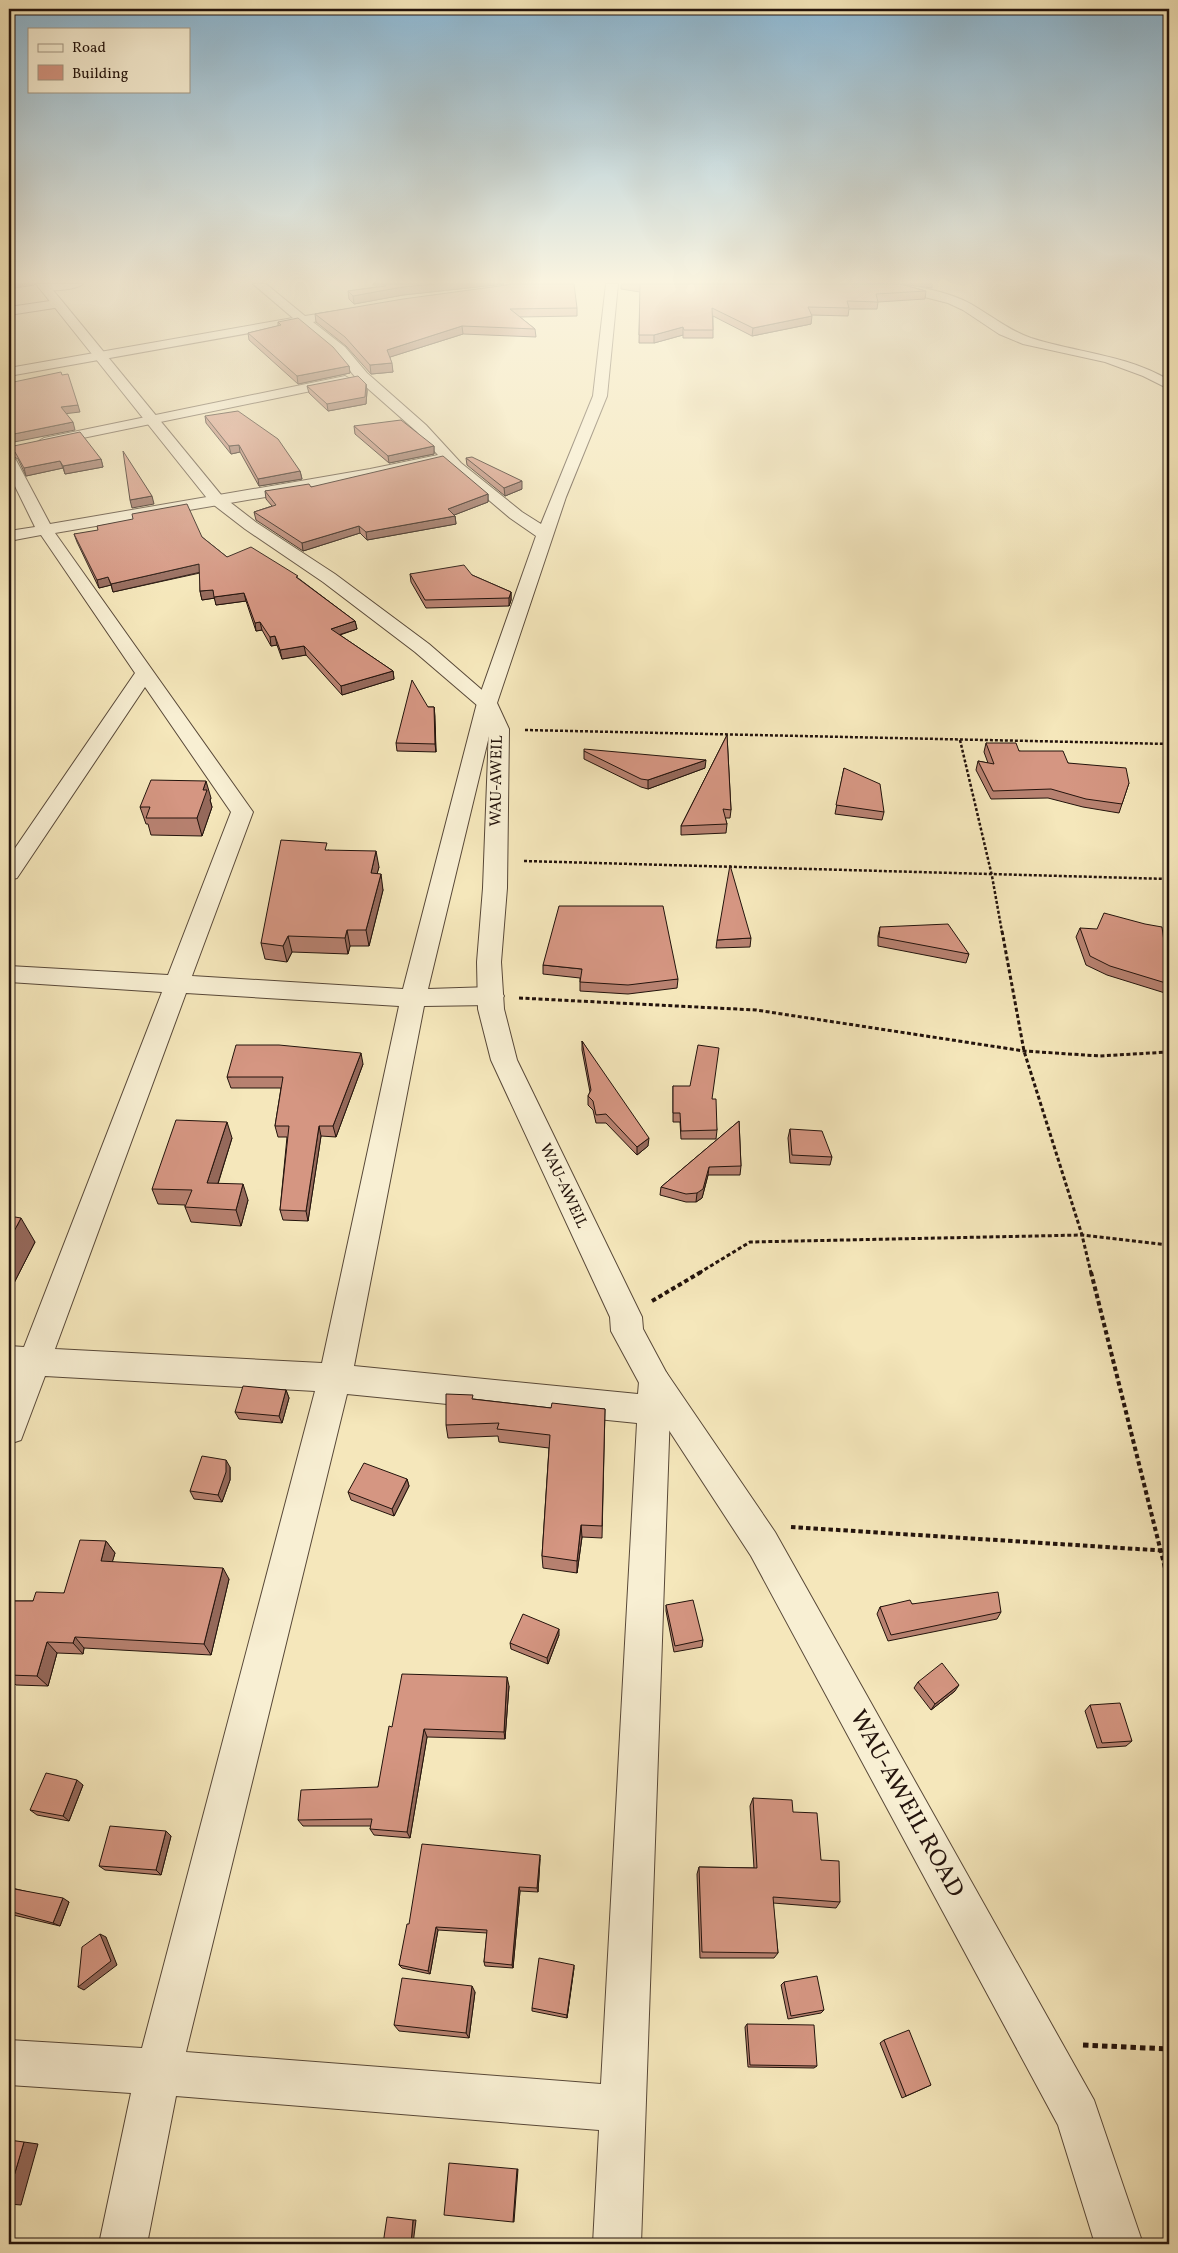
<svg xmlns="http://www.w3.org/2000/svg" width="1178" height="2253" viewBox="0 0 1178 2253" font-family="Vollkorn,serif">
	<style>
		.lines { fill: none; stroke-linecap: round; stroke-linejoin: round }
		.minor-casing { stroke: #584838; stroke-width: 2 }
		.tertiary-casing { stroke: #584838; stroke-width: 2 }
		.path-far3 { stroke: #23130c; stroke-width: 2.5; stroke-dasharray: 3 2; stroke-linecap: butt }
		.path-far2 { stroke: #23130c; stroke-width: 3; stroke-dasharray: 4 2.5; stroke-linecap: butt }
		.path-far1 { stroke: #23130c; stroke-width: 4; stroke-dasharray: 4.5 3; stroke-linecap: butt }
		.path { stroke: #23130c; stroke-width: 5; stroke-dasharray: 5.5 4; stroke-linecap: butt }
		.minor { fill: #f8efd3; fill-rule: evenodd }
		.tertiary { fill: #f8efd3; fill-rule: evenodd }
		.wall { fill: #b78170; stroke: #23130c }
		.shaded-wall { fill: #95695b; stroke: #23130c }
		.building { fill: #d59682; stroke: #23130c }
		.labels { text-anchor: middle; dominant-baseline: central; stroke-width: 4.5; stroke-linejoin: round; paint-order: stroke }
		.far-street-label { font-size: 16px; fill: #23130c; stroke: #f8efd3 }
		.near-street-label { font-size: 24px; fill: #23130c; stroke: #f8efd3 }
	</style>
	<rect width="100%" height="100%" fill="#f5e7bb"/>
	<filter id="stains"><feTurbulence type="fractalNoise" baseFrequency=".004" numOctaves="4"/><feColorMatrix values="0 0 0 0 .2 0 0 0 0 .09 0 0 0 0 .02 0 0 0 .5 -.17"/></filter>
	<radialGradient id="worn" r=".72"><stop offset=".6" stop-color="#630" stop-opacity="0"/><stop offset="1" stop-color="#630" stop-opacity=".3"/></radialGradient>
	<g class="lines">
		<!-- minor casing -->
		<g class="minor-casing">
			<g id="minor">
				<path d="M42 284H83C76 290 45 293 38 287Z"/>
				<path d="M253 284H266L305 316 356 308 358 311 356 314 313 322 345 347 367 373 426 425 461 463 522 512 541 524 593 396 606 284H618L607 396 566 497 497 703 428 989 491 987 500 990 504 996 500 1002 491 1005 424 1006 354 1366 638 1394 639 1382 644 1372 655 1368 666 1372 671 1382 641 2244H593L599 2130 176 2096 147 2244H99L131 2093 9 2085V2040L142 2048 315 1391 45 1376 21 1440 9 1444V1387L14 1374H9V1346L24 1347 162 992 9 982V966L168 975 231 812 145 687 17 878 9 880V857L135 673 41 535 9 541V531L35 527 9 474V456L16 460 50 524 370 469 438 455 416 431 357 379 335 353 300 324 9 376V368L293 318ZM444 462 510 518 536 536 477 703 403 989 192 976 253 812 55 533 370 479ZM186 993 399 1006 322 1363 55 1349ZM347 1394 637 1423 601 2084 186 2052Z"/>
				<path d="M879 284C906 283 948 291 971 304 992 316 1008 330 1031 338 1078 353 1124 354 1169 380V389L1143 376 1105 362 1023 344 999 334 963 310 948 303 881 286Z"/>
				<path d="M57 300 61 301 63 304 61 307 9 315V307Z"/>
				<path d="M345 376 352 380 350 383 44 446 37 442 44 438Z"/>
			</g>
		</g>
		<!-- tertiary casing -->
		<g class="tertiary-casing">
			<path id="tertiary" d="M36 284H48L222 496 257 523 335 574 429 644 497 703 509 729 507 888 501 962 504 1009 517 1060 642 1317 643 1329 666 1372 775 1532 1094 2100 1143 2244H1095L1058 2125 751 1556 644 1392 611 1331 610 1317 491 1060 478 1009 477 962 483 888 489 729 478 706 415 652 323 582 245 529 210 502Z"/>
		</g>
		<!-- path-far3 -->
		<g class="path-far3">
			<path d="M525 730 1169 744"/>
			<path d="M960 740 992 876 1002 932"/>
			<path d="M524 861 1169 879"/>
		</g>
		<!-- path-far2 -->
		<g class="path-far2">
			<path d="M1002 931 1024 1051 1082 1235 1091 1273"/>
			<path d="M519 998 756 1010 1024 1051 1100 1056 1169 1052"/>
			<path d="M699 1273 750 1242 1082 1235 1169 1245"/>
		</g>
		<!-- path-far1 -->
		<g class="path-far1">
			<path d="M1091 1272 1169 1584"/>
			<path d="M652 1301 701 1272"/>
			<path d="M791 1527 1169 1551"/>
		</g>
		<!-- path -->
		<path class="path" d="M1083 2045 1169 2049"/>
		<!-- minor -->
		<use href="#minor" class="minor"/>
		<!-- tertiary -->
		<use href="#tertiary" class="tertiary"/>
	</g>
	<!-- wall -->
	<g class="wall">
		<path d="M373 284H504L403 295 354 304 349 299 348 291 377 287Z"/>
		<path d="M621 284H900L926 291 925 299 878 302 877 309H849L848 316 811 315V324L752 336 713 316V338H683V335L654 343H639L640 292 621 289Z"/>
		<path d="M902 284H932V288Z"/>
		<path d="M507 285 577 308V316L520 317 535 329 536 337 463 334 390 357 393 372 371 374 346 346 316 322 315 314Z"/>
		<path d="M278 322 349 366 350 373 298 384 249 340 248 333 278 326Z"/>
		<path d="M366 384 367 391 366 404 328 411 309 393 307 386Z"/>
		<path d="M205 416 300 471 302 479 259 486 240 452 231 454 206 423Z"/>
		<path d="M354 426 434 446V454L389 463 355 434Z"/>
		<path d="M9 447 101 459 103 467 65 474 63 468 26 476 18 459 10 455Z"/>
		<path d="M466 458 522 489 505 496 467 465Z"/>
		<path d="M311 487 488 494V502L454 515 455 516 456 524 367 540 360 533 303 551 256 520 254 512 272 506 266 499 265 491Z"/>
		<path d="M74 534 202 537 227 557 298 578 355 621 357 629 340 635 393 671 394 679 342 695 306 655 282 659 277 645 271 646 262 630 256 631 246 601 216 605 215 598 202 600 200 591V573L113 592 111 585 99 588 77 542Z"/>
		<path d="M410 574 472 575 511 592V600L509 606 426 608 411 582Z"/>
		<path d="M428 707H434L436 752 397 751 396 743Z"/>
		<path d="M727 735 731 810 730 818H725L727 824 726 833 681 835V826Z"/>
		<path d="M986 743 1019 751 1068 763 1129 783 1119 813 1083 807 1048 798 991 799 976 770 978 761 988 763 984 752Z"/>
		<path d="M584 751 705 768 648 789 641 787 584 759Z"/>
		<path d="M844 768 884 812 882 820 835 814Z"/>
		<path d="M211 798 210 800 212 807 202 836 151 835 148 824H146L140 807Z"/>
		<path d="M328 850 379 867 377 873 383 890 369 946H350L348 954 292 952 287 962 265 959 261 943Z"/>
		<path d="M880 927 969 954 966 963 878 946V936Z"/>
		<path d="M1080 928 1169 971V1013L1165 993 1107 975 1086 965 1076 937Z"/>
		<path d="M751 938 750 947 716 948 717 940Z"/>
		<path d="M543 965 678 979 677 988 628 994 580 991V978L543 974Z"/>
		<path d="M582 1041 648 1146 637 1155 606 1123H596L593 1110 588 1105V1096L590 1092 582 1050Z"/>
		<path d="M363 1064 336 1137 321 1136 308 1221 283 1220 280 1210 287 1137H278L275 1126 281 1088H231L227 1077Z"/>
		<path d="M673 1086 712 1099 717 1130 716 1139H681L680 1122H673Z"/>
		<path d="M739 1121 741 1166 740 1175H708L702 1198 696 1202H686L660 1195 661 1187Z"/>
		<path d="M790 1129 832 1157 830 1165 790 1163 788 1138Z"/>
		<path d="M232 1138 218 1184 248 1200 241 1226 191 1222 185 1207V1205L158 1204 152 1189Z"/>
		<path d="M9 1212 11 1216 35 1242 14 1283 9 1282Z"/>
		<path d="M286 1390 289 1398 282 1423 239 1419 235 1412Z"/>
		<path d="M473 1399 551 1408 605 1409 602 1538 582 1537 577 1573 543 1568 542 1556 549 1448 499 1442 498 1436 448 1438 446 1425Z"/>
		<path d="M230 1467V1480L222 1502 194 1499 190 1491Z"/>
		<path d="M407 1479 409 1486 394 1516 351 1500 348 1492Z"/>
		<path d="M106 1541 115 1553 112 1562 229 1579 211 1655 84 1648 83 1654 57 1653 48 1686 16 1685 9 1678V1663L11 1656H9V1601H33L64 1593Z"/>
		<path d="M912 1604 1001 1612 997 1619 888 1641 877 1614 880 1607Z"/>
		<path d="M666 1605 703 1640 702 1647 674 1652 666 1611Z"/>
		<path d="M559 1635 548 1664 511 1649 510 1643Z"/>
		<path d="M918 1682 955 1691 931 1710 914 1688Z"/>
		<path d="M509 1686 505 1739 427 1737 410 1838 374 1835 370 1829 371 1826H303L298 1820 378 1787 392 1727Z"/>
		<path d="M1090 1705 1132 1741 1126 1746 1097 1748 1085 1711Z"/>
		<path d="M83 1785 69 1821 37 1815 30 1810Z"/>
		<path d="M753 1798 793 1812 821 1860 840 1902 836 1908 773 1903 778 1953 774 1958H700L697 1874 699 1867 754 1868 750 1806Z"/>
		<path d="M171 1836 161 1875 105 1870 99 1866Z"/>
		<path d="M540 1859 538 1892 520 1891 513 1968 485 1966 484 1962 487 1933 438 1930 430 1974 402 1968 399 1965 409 1924Z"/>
		<path d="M9 1884 13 1886 12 1888 69 1902 60 1926 9 1914Z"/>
		<path d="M574 1968 567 2018 532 2011V2008Z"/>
		<path d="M784 1982 824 2010 821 2013 788 2019 781 1985Z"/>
		<path d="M475 1992 469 2038 399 2031 394 2025Z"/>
		<path d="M747 2024 817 2066 814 2068 748 2067 745 2027Z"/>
		<path d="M884 2040 931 2085 902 2098 880 2043Z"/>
	</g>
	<!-- shaded-wall -->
	<g class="shaded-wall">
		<path d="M9 284H35L34 285 9 289Z"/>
		<path d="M435 284H504L403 295 354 304 353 296 402 287Z"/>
		<path d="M812 316 811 324 752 336 753 328Z"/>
		<path d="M462 326 463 334 387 358V350Z"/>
		<path d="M683 327V335L654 343V335Z"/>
		<path d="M392 363 393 372 371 374 370 365Z"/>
		<path d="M349 366 350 373 298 384 297 376Z"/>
		<path d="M366 384 367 391 366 404 328 411 327 404Z"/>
		<path d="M78 405 80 412 63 414 61 407Z"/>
		<path d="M73 422 75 430 9 443V435Z"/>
		<path d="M239 445 240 452 231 454 229 446Z"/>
		<path d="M434 446V454L389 463 388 456Z"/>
		<path d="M101 459 103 467 65 474 63 466Z"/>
		<path d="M60 461 63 468 26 476 24 468Z"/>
		<path d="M300 471 302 479 259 486 258 479Z"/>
		<path d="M522 481V489L505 496 504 488Z"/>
		<path d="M488 494V502L449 517 448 509Z"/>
		<path d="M152 496 154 504 132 508 130 500Z"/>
		<path d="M455 516 456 524 367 540 366 532Z"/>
		<path d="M359 526 360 533 303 551 302 543Z"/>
		<path d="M199 564 201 572 113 592 111 584Z"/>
		<path d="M108 577 111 585 99 588 97 580Z"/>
		<path d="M213 590 215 598 202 600 200 591Z"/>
		<path d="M511 592V600L509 606V598Z"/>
		<path d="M244 593 246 601 216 605 214 597Z"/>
		<path d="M355 621 357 629 332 637 331 629Z"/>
		<path d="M260 622 262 630 256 631 255 623Z"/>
		<path d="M275 636 277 645 271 646 270 637Z"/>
		<path d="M304 646 306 655 282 659 280 650Z"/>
		<path d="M393 671 394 679 342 695 341 686Z"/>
		<path d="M434 707 435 716 436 752 435 744Z"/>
		<path d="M706 760 705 768 648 789V780Z"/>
		<path d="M206 781 211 798 210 800 212 807 202 836 197 818 203 790Z"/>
		<path d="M376 851 379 867 373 889 371 873Z"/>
		<path d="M381 874 383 890 369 946 366 930Z"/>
		<path d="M347 930 350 946 348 954 345 938Z"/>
		<path d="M288 936 292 952 287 962 283 946Z"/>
		<path d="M361 1053 363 1064 336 1137 333 1126Z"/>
		<path d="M227 1122 232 1138 213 1199 207 1183Z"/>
		<path d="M319 1126 321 1136 308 1221 306 1211Z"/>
		<path d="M649 1138 648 1146 637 1155V1147Z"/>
		<path d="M709 1167 708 1175 702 1198 696 1202 697 1193Z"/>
		<path d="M243 1184 248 1200 241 1226 236 1210Z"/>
		<path d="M9 1212 17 1226 21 1218 35 1242 14 1283 9 1275Z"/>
		<path d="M286 1390 289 1398 282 1423 279 1416Z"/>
		<path d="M226 1460 230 1467V1480L222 1502 218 1495Z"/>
		<path d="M407 1479 409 1486 394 1516 392 1509Z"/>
		<path d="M581 1525 582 1537 577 1573V1561Z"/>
		<path d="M106 1541 115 1553 109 1573 101 1561Z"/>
		<path d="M223 1568 229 1579 211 1655 204 1644Z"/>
		<path d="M559 1629V1635L548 1664 547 1658Z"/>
		<path d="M75 1637 84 1648 83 1654 73 1643Z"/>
		<path d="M47 1642 57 1653 48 1686 37 1676Z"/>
		<path d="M507 1677 509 1686 505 1739 504 1732Z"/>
		<path d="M959 1685 955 1691 931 1710 935 1704Z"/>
		<path d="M424 1729 427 1737 410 1838 407 1832Z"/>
		<path d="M77 1780 83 1785 69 1821 63 1816Z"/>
		<path d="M166 1831 171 1836 161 1875 156 1870Z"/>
		<path d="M540 1855V1859L538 1892 537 1888Z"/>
		<path d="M9 1884 13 1886 11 1891 9 1889Z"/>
		<path d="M519 1887 520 1891 513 1968 512 1965Z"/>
		<path d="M63 1898 69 1902 60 1926 53 1923Z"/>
		<path d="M436 1927 438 1930 430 1974 428 1971Z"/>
		<path d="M100 1934 106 1937 117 1965 84 1990 78 1987Z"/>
		<path d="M574 1965V1968L567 2018V2015Z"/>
		<path d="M472 1986 475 1992 469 2038 466 2033Z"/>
		<path d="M24 2142 38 2144 21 2205 9 2204V2193Z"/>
		<path d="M517 2169H518L514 2222H513Z"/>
		<path d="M413 2220H416L413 2244H411Z"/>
	</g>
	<!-- building -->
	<g class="building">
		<path d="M383 284H435L402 287 353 296 348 291 386 286Z"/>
		<path d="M509 284H574L577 308 510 309 535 329 462 326 387 350 392 363 370 365 345 337 315 314 403 299 507 285Z"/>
		<path d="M640 284H900L926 291 876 294 878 302 847 301 849 308 808 307 812 316 753 328 712 308 713 330H684L683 327 654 335H639Z"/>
		<path d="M298 318 333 347 349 366 297 376 248 333 281 325 278 322Z"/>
		<path d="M61 372 62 375 68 374 78 405 61 407 73 422 9 435V383Z"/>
		<path d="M358 376 366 384 365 397 327 404 307 386Z"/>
		<path d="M238 411 278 439 300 471 258 479 239 445 229 446 205 416Z"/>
		<path d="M401 420 434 446 388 456 354 426Z"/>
		<path d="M80 432 101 459 63 466 60 461 24 468 15 452 9 448V447Z"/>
		<path d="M123 451 152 496 130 500Z"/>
		<path d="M443 456 488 494 448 509 455 516 366 532 359 526 302 543 254 512 276 505 265 491 309 484 311 487Z"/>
		<path d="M472 457 522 481 504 488 466 458Z"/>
		<path d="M187 504 202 537 227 557 251 547 298 576 296 577 355 621 331 629 393 671 341 686 304 646 280 650 275 636 270 637 260 622 255 623 244 593 214 597 213 590 200 591 199 564 111 584 108 577 97 580 74 534 98 530 97 526 133 519 132 514Z"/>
		<path d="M464 565 472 575 511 592 509 598 425 600 410 574Z"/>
		<path d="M412 680 428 707H434L435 744 396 743Z"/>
		<path d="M727 735 731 810 723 809 727 824 681 826Z"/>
		<path d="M986 743H1016L1019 751H1063L1068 763 1126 768 1129 783 1122 804 1086 799 1051 789 993 791 978 761 994 764Z"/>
		<path d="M584 749 706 760 648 780 641 779 584 751Z"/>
		<path d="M844 768 880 784 884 812 836 805Z"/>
		<path d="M151 780 206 781 203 790H207L197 818H146L150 807H140Z"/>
		<path d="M281 840 327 843 325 850 376 851 371 873 381 874 366 930H347L345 938 288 936 283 946 261 943Z"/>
		<path d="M730 865 751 938 717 940Z"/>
		<path d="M559 906H663L678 979 628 985 580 982 582 969 543 965Z"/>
		<path d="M1104 913 1145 924 1162 927 1168 971H1169V987V984L1110 966 1090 956 1080 928 1097 929Z"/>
		<path d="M948 924 969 954 879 937 880 927Z"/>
		<path d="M582 1041 649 1138 637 1147 606 1114 596 1115 593 1101 588 1096 591 1090Z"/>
		<path d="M236 1045H279L361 1053 333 1126H319L306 1211 280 1210 289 1126H275L283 1077H227Z"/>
		<path d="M698 1045 719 1048 712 1099H716L717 1130 681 1131 680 1113H673V1086H690Z"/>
		<path d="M176 1120 227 1122 207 1183 243 1184 236 1210 185 1207 192 1190 152 1189Z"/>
		<path d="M739 1121 741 1166 709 1167 703 1189 697 1193 686 1194 661 1187Z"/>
		<path d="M790 1129 822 1131 832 1157 792 1155Z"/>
		<path d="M9 1216 21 1218 9 1241Z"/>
		<path d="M243 1386 286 1390 279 1416 235 1412Z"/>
		<path d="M446 1394 473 1395 472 1399 551 1408 552 1403 605 1409 602 1526 581 1525 577 1561 542 1556 550 1435 497 1429 499 1423 446 1425Z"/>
		<path d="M202 1456 226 1460V1472L218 1495 190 1491Z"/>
		<path d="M364 1463 407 1479 392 1509 348 1492Z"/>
		<path d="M80 1540 106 1541 101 1561 223 1568 204 1644 75 1637 73 1643 47 1642 37 1676 9 1675V1663L14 1646H9V1601H33L36 1592 64 1593Z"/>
		<path d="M998 1592 1001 1612 891 1635 880 1607 910 1600 912 1604Z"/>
		<path d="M693 1600 703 1640 675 1646 666 1605Z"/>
		<path d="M523 1614 559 1629 547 1658 510 1643Z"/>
		<path d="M942 1663 959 1685 935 1704 918 1682Z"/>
		<path d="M402 1674 507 1677 504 1732 424 1729 407 1832 370 1829 372 1819 298 1820 301 1790 378 1787 389 1726 392 1727Z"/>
		<path d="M1120 1703 1132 1741 1102 1743 1090 1705Z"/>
		<path d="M46 1773 77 1780 63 1816 30 1810Z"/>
		<path d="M753 1798 792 1800 793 1812 817 1813 821 1860 839 1861 840 1902 773 1897 778 1953 702 1952 699 1867 757 1868Z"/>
		<path d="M110 1826 166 1831 156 1870 99 1866Z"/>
		<path d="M422 1844 540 1855 537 1888 519 1887 512 1965 484 1962 487 1930 436 1927 428 1971 399 1965 407 1924H409Z"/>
		<path d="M9 1888 63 1898 53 1923 9 1911Z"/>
		<path d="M100 1934 111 1961 78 1987 82 1947Z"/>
		<path d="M539 1958 574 1965 567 2015 532 2008Z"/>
		<path d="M817 1976 824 2010 791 2016 784 1982Z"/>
		<path d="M402 1978 472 1986 466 2033 394 2025Z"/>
		<path d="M747 2024 814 2025 817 2066 750 2065Z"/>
		<path d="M909 2030 931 2085 906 2096 884 2040Z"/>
		<path d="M9 2140 24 2142 9 2193Z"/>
		<path d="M449 2163 517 2169 513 2222 444 2215Z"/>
		<path d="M387 2217 413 2220 411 2244H383Z"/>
	</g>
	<!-- sky -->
	<linearGradient id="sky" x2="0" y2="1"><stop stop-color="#8bb8d5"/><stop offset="0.47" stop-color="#faf4e0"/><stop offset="1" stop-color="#faf4e0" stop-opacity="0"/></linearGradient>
	<rect width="1178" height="599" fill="url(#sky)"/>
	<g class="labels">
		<!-- far-street labels -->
		<g class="far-street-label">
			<text transform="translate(497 781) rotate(-89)">WAU-AWEIL</text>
			<text transform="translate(563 1186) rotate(65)">WAU-AWEIL</text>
		</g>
		<!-- near-street labels -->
		<g class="near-street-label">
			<text transform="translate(906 1804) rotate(61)">WAU-AWEIL ROAD</text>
		</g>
	</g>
	<!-- margin -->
	<rect width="1178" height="2253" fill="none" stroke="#f5e7bb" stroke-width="30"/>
	<rect x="10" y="10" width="1158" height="2233" fill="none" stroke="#23130c" stroke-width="2.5"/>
	<rect x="15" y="15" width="1148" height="2223" fill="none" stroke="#23130c"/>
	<!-- legend -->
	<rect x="28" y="28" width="162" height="65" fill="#f8efd3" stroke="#a39783"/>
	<rect x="38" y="44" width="25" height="8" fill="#f8efd3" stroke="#a39783"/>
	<text x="72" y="52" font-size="15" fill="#23130c">Road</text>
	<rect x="38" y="65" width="25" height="15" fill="#d59682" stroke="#a39783"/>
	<text x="72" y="78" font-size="15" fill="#23130c">Building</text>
	<rect width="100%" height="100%" filter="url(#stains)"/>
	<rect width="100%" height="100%" fill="url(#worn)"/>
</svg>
